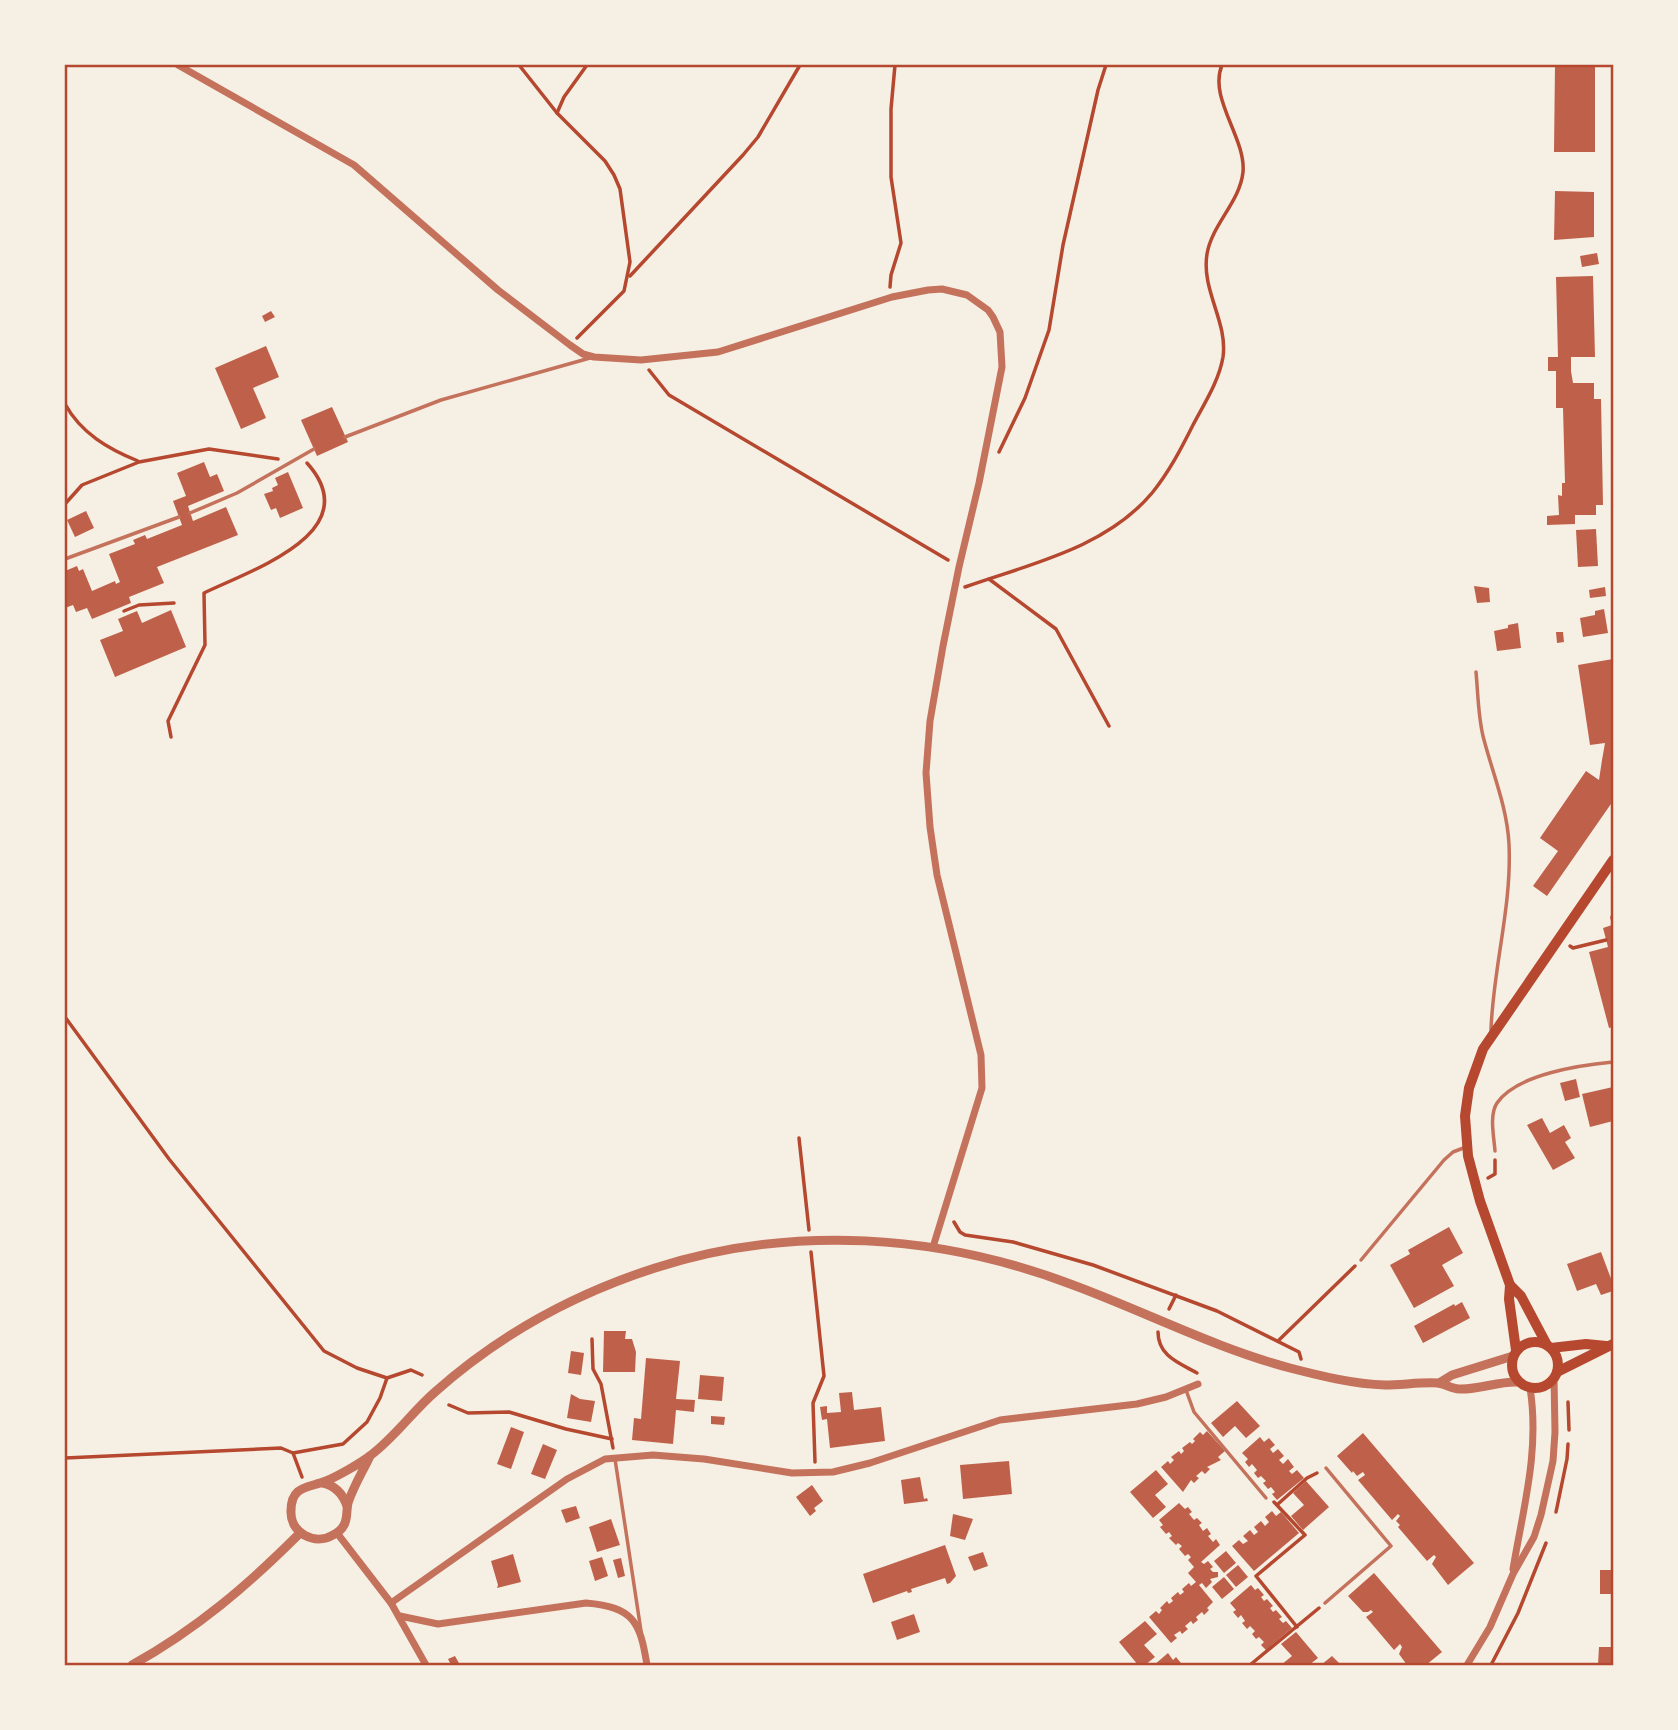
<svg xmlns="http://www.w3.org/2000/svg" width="1678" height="1730" viewBox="0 0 1678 1730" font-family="Inter,sans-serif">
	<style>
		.building { fill: #bf614a }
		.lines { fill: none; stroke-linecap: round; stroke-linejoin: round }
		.path { stroke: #b5482f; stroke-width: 3.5 }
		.service { stroke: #c5725c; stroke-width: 3.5 }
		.minor { stroke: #c5725c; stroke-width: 7 }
		.tertiary { stroke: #c5725c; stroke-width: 9 }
		.secondary { stroke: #b5482f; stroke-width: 10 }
		.neatline { fill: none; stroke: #b5482f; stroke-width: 2.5 }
	</style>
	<rect width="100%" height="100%" fill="#f6efe4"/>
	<!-- building -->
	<g class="building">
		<path d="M1555 65H1595V152H1554Z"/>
		<path d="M1555 191 1594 192V237L1554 240Z"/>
		<path d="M1597 253 1599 264 1582 267 1580 256Z"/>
		<path d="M1593 276 1595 357H1571V371L1573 383H1594V399H1601L1603 505H1596V515H1575V524L1547 525V516L1559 515 1558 495 1562 496V483H1565L1563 408H1556V371H1548V357H1558L1556 277Z"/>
		<path d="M271 311 275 317 265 322 262 316Z"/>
		<path d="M266 346 279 377 253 388 266 418 241 429 215 368Z"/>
		<path d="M332 407 348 442 317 456 301 420Z"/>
		<path d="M204 462 210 477 217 474 224 491 188 506 193 521 226 507 238 535 157 567 164 583 129 597 131 603 92 619 87 608 76 612 73 605 65 608V571L77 566 79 571 83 569 92 591 115 581 116 584 120 582 109 554 135 544 133 540 145 535 147 539 182 525 173 501 186 496 177 473Z"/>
		<path d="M288 472 303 508 280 518 276 508 271 510 264 494 273 491 272 488 278 485 275 478Z"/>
		<path d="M86 511 94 528 75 537 67 520Z"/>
		<path d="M1596 529 1598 566 1578 567 1576 530Z"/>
		<path d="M1474 586 1489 588 1490 602 1477 603Z"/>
		<path d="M1605 587 1606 596 1590 598 1589 590Z"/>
		<path d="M1604 609 1608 633 1583 637 1580 618 1595 615V611Z"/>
		<path d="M171 610 186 647 115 677 100 640 123 631 118 619 137 611 142 623Z"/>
		<path d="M1518 623 1521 648 1497 651 1494 631 1508 628V625Z"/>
		<path d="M1556 632H1563L1564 642 1557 643Z"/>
		<path d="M1613 659V801L1547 896 1533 886 1558 851 1540 838 1586 771 1599 780 1602 760 1605 743 1590 745 1578 665Z"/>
		<path d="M1613 912V1027L1609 1028 1589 952 1608 947 1603 928 1612 925 1610 917Z"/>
		<path d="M1576 1079 1580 1097 1565 1101 1560 1083Z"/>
		<path d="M1613 1087V1121L1590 1127 1582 1094Z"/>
		<path d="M1542 1118 1550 1133 1564 1125 1571 1138 1565 1142 1575 1158 1553 1170 1527 1125Z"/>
		<path d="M1449 1227 1463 1253 1442 1265 1454 1286 1414 1308 1390 1265 1410 1254 1408 1250Z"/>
		<path d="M1601 1252 1613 1284V1291L1601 1295 1596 1284 1577 1291 1567 1264Z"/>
		<path d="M1462 1302 1470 1318 1423 1343 1414 1326 1454 1304 1455 1306Z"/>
		<path d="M604 1331H626L625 1339H632L636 1352 635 1372H603Z"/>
		<path d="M571 1351 584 1353 581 1375 568 1373Z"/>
		<path d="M646 1358 680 1361 676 1399 695 1400 694 1412 676 1410 673 1444 632 1440 634 1418 641 1419Z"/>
		<path d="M700 1375 724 1377 722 1401 698 1399Z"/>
		<path d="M852 1392 854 1410 881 1407 885 1441 830 1448 827 1419 822 1420 820 1407 827 1406V1413L841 1412 839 1393Z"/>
		<path d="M571 1394 580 1399 595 1401 591 1422 567 1418Z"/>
		<path d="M1237 1401 1260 1426 1246 1438 1235 1426 1223 1437 1211 1423Z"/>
		<path d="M711 1416 725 1417 724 1425 711 1424Z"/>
		<path d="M511 1427 524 1432 511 1469 497 1464Z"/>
		<path d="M1207 1431 1225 1451 1218 1457 1221 1460 1207 1467 1210 1469 1205 1474 1202 1471 1196 1476 1199 1478 1194 1483 1191 1480 1183 1492 1161 1467 1168 1461 1170 1464 1174 1460 1171 1457 1179 1451 1181 1454 1184 1451 1182 1448 1190 1442 1192 1444 1195 1441 1193 1439 1200 1432 1203 1435Z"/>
		<path d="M1363 1433 1474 1563 1448 1585 1432 1564 1436 1557 1434 1555 1427 1561 1398 1527 1400 1525 1396 1521 1400 1516 1398 1514 1392 1520 1358 1480 1365 1475 1363 1472 1357 1476 1353 1471 1352 1473 1337 1456Z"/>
		<path d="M1260 1437 1264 1442 1269 1438 1275 1445 1270 1449 1273 1453 1278 1449 1284 1456 1279 1460 1283 1464 1288 1459 1294 1467 1289 1471 1292 1474 1297 1470 1304 1478 1277 1500 1272 1494 1275 1492 1271 1487 1268 1489 1263 1483 1266 1481 1261 1476 1258 1478 1254 1473 1257 1470 1252 1464 1249 1467 1245 1462 1248 1459 1242 1453Z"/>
		<path d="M543 1444 557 1450 545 1479 531 1474Z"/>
		<path d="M1009 1461 1012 1494 963 1499 960 1465Z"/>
		<path d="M1156 1470 1168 1484 1155 1495 1166 1507 1153 1518 1130 1492Z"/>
		<path d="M920 1477 924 1499 927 1498 928 1501 904 1504 901 1480Z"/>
		<path d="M1306 1481 1329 1507 1303 1530 1291 1516 1304 1505 1293 1493Z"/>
		<path d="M812 1485 823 1501 814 1508 816 1511 810 1516 796 1497Z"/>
		<path d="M1179 1503 1185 1509 1188 1507 1192 1512 1189 1514 1194 1520 1197 1518 1202 1523 1199 1525 1203 1531 1207 1528 1211 1534 1208 1536 1213 1542 1216 1539 1220 1545 1201 1562 1204 1564 1208 1561 1213 1567 1210 1569 1213 1572H1218V1577L1210 1579 1212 1582 1206 1588 1202 1583 1199 1585 1213 1602 1207 1608 1209 1610 1204 1615 1202 1612 1196 1617 1198 1620 1193 1624 1191 1621 1185 1626 1188 1629 1182 1634 1180 1631 1174 1635 1177 1638 1171 1643 1149 1617 1156 1611 1159 1614 1162 1610 1160 1608 1167 1601 1169 1604 1173 1601 1171 1598 1178 1592 1180 1595 1184 1592 1182 1589 1189 1583 1191 1586 1196 1582 1188 1573 1194 1567 1188 1560 1191 1557 1188 1554 1185 1556 1179 1549 1182 1546 1178 1543 1176 1545 1169 1538 1172 1536 1169 1532 1166 1534 1160 1527 1163 1525 1159 1520Z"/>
		<path d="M576 1506 580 1518 566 1523 561 1510Z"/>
		<path d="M1272 1511 1276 1516 1281 1512 1299 1533 1254 1571 1232 1546 1239 1540 1243 1544 1248 1541 1243 1536 1250 1530 1254 1535 1258 1532 1254 1527 1261 1521 1265 1526 1269 1522 1265 1517Z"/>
		<path d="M953 1514 973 1519 965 1540 950 1536Z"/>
		<path d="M611 1519 620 1545 597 1552 589 1527Z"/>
		<path d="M945 1545 956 1576 950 1583 947 1584 945 1578 911 1589 912 1592 908 1593 907 1591 873 1603 863 1574Z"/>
		<path d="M1226 1551 1236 1563 1224 1573 1214 1561Z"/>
		<path d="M983 1552 988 1566 974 1571 968 1557Z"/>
		<path d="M513 1554 521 1582 497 1588 498 1585 491 1561Z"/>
		<path d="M602 1557 608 1576 595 1581 589 1561Z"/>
		<path d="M621 1558 625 1576 618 1578 613 1560Z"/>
		<path d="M1238 1565 1248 1577 1236 1587 1226 1575Z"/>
		<rect x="1600" y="1570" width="13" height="24"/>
		<path d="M1374 1573 1442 1652 1426 1665H1407L1399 1654 1402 1647 1400 1644 1394 1650 1366 1617 1373 1612 1371 1610 1368 1612H1363L1348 1596Z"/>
		<path d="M1224 1577 1234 1589 1222 1599 1212 1587Z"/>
		<path d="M1251 1585 1255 1590 1258 1588 1264 1595 1261 1597 1264 1601 1267 1599 1273 1606 1270 1608 1273 1612 1276 1610 1282 1617 1279 1619 1283 1623 1286 1621 1292 1628 1266 1650 1261 1645 1264 1642 1259 1637 1256 1639 1252 1634 1255 1631 1250 1626 1247 1629 1242 1623 1245 1621 1241 1615 1238 1618 1233 1612 1236 1610 1230 1603Z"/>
		<path d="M914 1614 920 1632 897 1640 891 1622Z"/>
		<path d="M1145 1621 1157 1634 1144 1645 1155 1657 1145 1665H1138L1119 1642Z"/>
		<path d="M1296 1632 1318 1658 1309 1665H1281L1292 1656 1281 1644Z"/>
		<path d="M1599 1647H1613V1665H1598Z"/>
		<path d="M1168 1653 1173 1660 1176 1657 1181 1663 1177 1665H1154Z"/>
		<path d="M455 1656 460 1665H451L448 1659Z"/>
		<path d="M1332 1656 1341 1665H1321Z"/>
	</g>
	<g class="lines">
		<!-- path -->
		<g class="path">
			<path d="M519 65 557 113 605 161 614 175 620 189 630 262 624 291 577 338"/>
			<path d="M557 113 564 97 587 65"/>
			<path d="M630 276 743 155 758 137 800 65"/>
			<path d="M890 287 891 275 901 243 891 177V109L895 65"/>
			<path d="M649 370 669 395 948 560"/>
			<path d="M65 404C81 433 108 449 138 461"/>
			<path d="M999 452 1025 398 1049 330 1063 245 1098 90 1106 65"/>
			<path d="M65 504 82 485 139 462 209 449 278 459"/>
			<path d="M989 579 1056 629 1109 726"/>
			<path d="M965 587C1030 564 1106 548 1152 493 1169 472 1181 449 1193 425 1204 404 1219 381 1223 357 1228 322 1201 290 1207 254 1212 224 1240 202 1243 172 1246 138 1208 98 1222 65"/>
			<path d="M124 611 139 605 174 603"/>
			<path d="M171 737 168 721 205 645 204 593C251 570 369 532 307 463"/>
			<path d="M1570 946 1573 948 1606 940"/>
			<path d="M65 1017 169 1159 324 1351 357 1368 387 1378 411 1370 422 1375"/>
			<path d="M799 1138 809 1230"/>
			<path d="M1488 1178 1495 1174V1160"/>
			<path d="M954 1222 960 1232 965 1235 1013 1242 1093 1265 1217 1311 1299 1352 1301 1359"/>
			<path d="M811 1252 824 1376 813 1403 815 1462"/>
			<path d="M1169 1309 1176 1295"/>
			<path d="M1158 1332C1158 1356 1179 1363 1197 1373"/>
			<path d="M592 1339 593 1369 601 1384 613 1448"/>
			<path d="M1279 1340 1355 1266"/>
			<path d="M1568 1402 1569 1430"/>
			<path d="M449 1405 468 1413 509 1412 566 1429 612 1439"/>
			<path d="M293 1453 302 1477"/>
			<path d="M65 1458 281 1448 293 1453 343 1444 367 1422 380 1398 387 1378"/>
			<path d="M1274 1502 1305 1535 1256 1576 1297 1627"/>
			<path d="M1278 1504 1307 1478 1317 1473"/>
			<path d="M1556 1512 1567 1459 1568 1444"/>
			<path d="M1250 1665 1319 1608"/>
			<path d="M1491 1665 1518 1613 1546 1543"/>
		</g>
		<!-- service -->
		<g class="service">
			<path d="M345 437 441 400 590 358"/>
			<path d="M190 513 237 493 314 449"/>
			<path d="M65 559 179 517"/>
			<path d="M1476 672C1478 693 1478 715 1483 736 1492 772 1507 806 1509 844 1512 907 1493 968 1491 1030"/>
			<path d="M1495 1151C1494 1137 1489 1115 1497 1103 1517 1074 1581 1065 1613 1062"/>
			<path d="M1361 1260 1444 1160 1453 1152 1466 1147"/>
			<path d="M1186 1390 1194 1412 1266 1498"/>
			<path d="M615 1459 641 1631"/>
			<path d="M1325 1603 1391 1546 1326 1468"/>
		</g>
		<!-- minor -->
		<g class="minor">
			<path d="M178 65 354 165 498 290 570 345 583 354 594 357 641 360 718 352 892 297 928 290 942 289 967 295 988 310 993 317 1000 332 1002 367 979 483 959 567 943 646 930 721 926 773 930 827 937 875 981 1055 982 1088 933 1247"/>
			<path d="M337 1533 391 1603 426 1665"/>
			<path d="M1513 1569C1523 1509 1540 1450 1530 1388"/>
			<path d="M391 1603 567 1479 605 1459 653 1455 704 1459 792 1473 833 1472 870 1463 1000 1420 1137 1404 1166 1397 1198 1384"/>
			<path d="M400 1616 438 1624 586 1603C634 1607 640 1622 647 1665"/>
			<path d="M1467 1665 1490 1627 1513 1574 1534 1537 1541 1515 1553 1461 1555 1432 1554 1378"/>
		</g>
		<!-- tertiary -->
		<g class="tertiary">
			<path d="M1439 1383 1452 1375 1513 1356"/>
			<path d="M370 1456C363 1471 353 1487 348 1503 346 1511 348 1518 344 1525 342 1529 337 1533 333 1535 315 1546 290 1533 291 1511 291 1485 309 1488 326 1481 336 1477 363 1462 371 1455 395 1437 413 1411 435 1392 499 1335 574 1294 655 1268 792 1224 940 1234 1073 1285 1146 1312 1215 1348 1290 1368 1321 1376 1353 1384 1385 1385 1402 1385 1421 1382 1438 1383 1445 1384 1452 1389 1459 1389 1479 1390 1498 1381 1518 1382"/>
			<path d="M323 1483C336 1486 343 1494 347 1506"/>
			<path d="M132 1665C197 1629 248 1585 300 1533"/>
		</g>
		<!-- secondary -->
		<g class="secondary">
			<path d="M1510 1285 1521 1296 1547 1345"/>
			<circle cx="1535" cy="1365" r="23"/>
			<path d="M1551 1348 1586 1344 1606 1346"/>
			<path d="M1516 1350 1509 1299 1510 1285 1480 1201 1468 1156 1465 1116 1469 1088 1483 1049 1613 860"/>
			<path d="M1557 1372 1613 1344"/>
		</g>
	</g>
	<!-- border -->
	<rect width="1678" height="1730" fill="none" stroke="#f6efe4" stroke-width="133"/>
	<rect x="66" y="66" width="1546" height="1598" class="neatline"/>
</svg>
